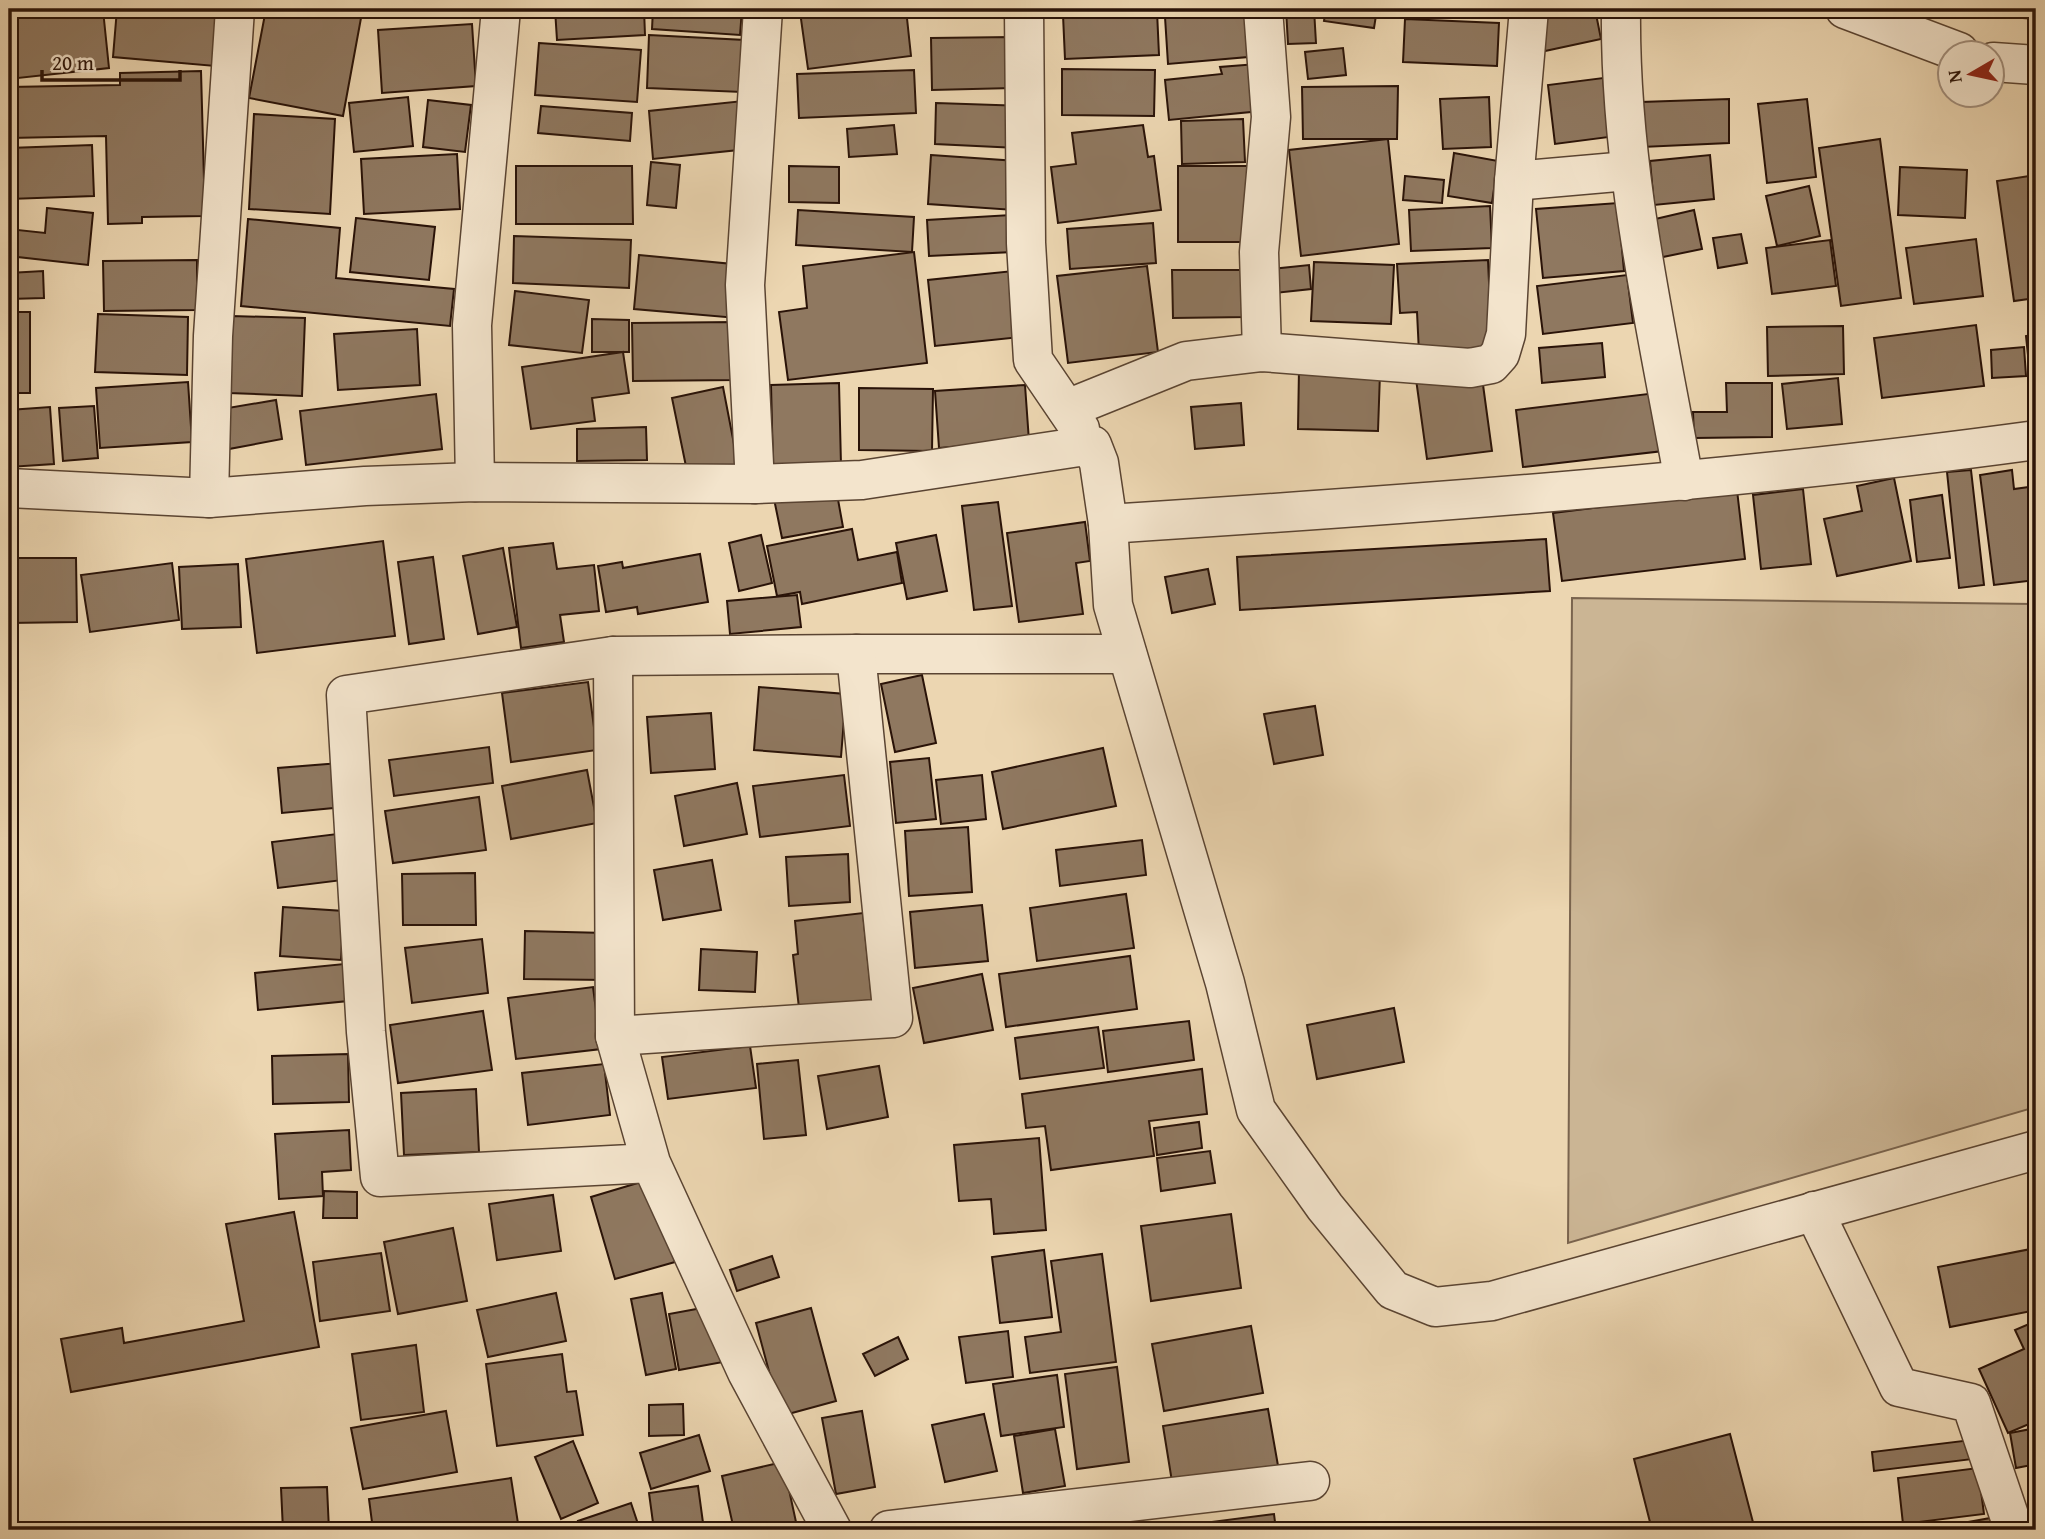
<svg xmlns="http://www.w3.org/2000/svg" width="2045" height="1539" viewBox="0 0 2045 1539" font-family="'Gentium Book Plus',serif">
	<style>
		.green { fill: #cbb594; stroke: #7a644e; stroke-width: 2 }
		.building { fill: #8f7860; stroke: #2a1308; stroke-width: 2 }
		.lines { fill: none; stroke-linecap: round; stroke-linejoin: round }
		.minor-casing { stroke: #5a4432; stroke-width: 41 }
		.minor { stroke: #f3e4cc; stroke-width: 38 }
	</style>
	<rect width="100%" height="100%" fill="#ecd6b1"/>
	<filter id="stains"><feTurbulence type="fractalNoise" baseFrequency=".00286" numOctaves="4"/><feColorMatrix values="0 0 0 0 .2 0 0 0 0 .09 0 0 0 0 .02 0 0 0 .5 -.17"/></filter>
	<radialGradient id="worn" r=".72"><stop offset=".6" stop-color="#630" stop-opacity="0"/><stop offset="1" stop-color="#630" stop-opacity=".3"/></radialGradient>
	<!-- green -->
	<path class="green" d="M1572 598 2036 604V1107L1568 1243Z"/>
	<!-- building -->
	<g class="building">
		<path d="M117 9H220L215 66 113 57Z"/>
		<path d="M266 9H315L361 18 343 116 249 98Z"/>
		<path d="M555 9H644L645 35 557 40Z"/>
		<path d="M653 9H742L740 35 652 29Z"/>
		<path d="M831 9H906L911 56 808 69 800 12Z"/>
		<path d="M940 9H990V11L941 17Z"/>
		<path d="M1171 9H1219L1171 12Z"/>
		<path d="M1286 9H1314L1316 43 1288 44Z"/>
		<path d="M1326 9H1377L1374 28 1324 21Z"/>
		<path d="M1537 9H1595L1601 39 1545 51Z"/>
		<path d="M1978 9H2036V19L1977 15Z"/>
		<path d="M103 10 109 68 9 79V19Z"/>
		<path d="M1245 10 1248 57 1168 64 1165 17Z"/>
		<path d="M1157 11 1159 55 1065 59 1063 15Z"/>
		<path d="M1405 19 1499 23 1497 66 1403 62Z"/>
		<path d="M472 24 476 86 382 93 378 30Z"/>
		<path d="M649 35 745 40 742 92 647 88Z"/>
		<path d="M1012 37 1013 88 932 90 931 38Z"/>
		<path d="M539 43 641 50 637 102 535 95Z"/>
		<path d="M1343 48 1346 75 1308 79 1305 52Z"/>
		<path d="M1257 64 1261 111 1169 120 1165 80 1222 74 1220 67Z"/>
		<path d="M1062 69 1155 70 1154 116 1062 115Z"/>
		<path d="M914 70 916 113 799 118 797 74Z"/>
		<path d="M201 71 205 216 142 217V223L108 224 106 136 9 138V87L120 85V73Z"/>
		<path d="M1603 78 1609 137 1555 144 1548 85Z"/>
		<path d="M1398 86 1397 139H1303L1302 87Z"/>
		<path d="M408 97 413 146 354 152 349 103Z"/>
		<path d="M1489 97 1491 147 1443 149 1440 99Z"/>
		<path d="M1729 99V143L1642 147 1641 102Z"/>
		<path d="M1807 99 1816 177 1767 183 1758 104Z"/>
		<path d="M428 100 471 105 465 152 423 147Z"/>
		<path d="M743 101 748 149 653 159 649 111Z"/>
		<path d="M936 103 1022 106 1020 148 935 144Z"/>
		<path d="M541 106 632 113 630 141 538 133Z"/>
		<path d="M254 114 335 119 330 214 249 209Z"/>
		<path d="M1243 119 1245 162 1182 164 1181 121Z"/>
		<path d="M894 125 897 154 849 157 847 129Z"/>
		<path d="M1143 125 1148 157 1154 156 1161 210 1058 223 1051 167 1076 164 1072 133Z"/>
		<path d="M1388 139 1399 244 1301 256 1289 150Z"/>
		<path d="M1880 139 1901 298 1841 306 1819 148Z"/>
		<path d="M92 145 94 196 9 199V148Z"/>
		<path d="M1454 153 1498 161 1492 203 1448 196Z"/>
		<path d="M457 154 460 209 364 214 361 159Z"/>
		<path d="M931 155 1017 161 1014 210 928 204Z"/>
		<path d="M1710 155 1714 199 1654 205 1650 161Z"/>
		<path d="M651 162 680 165 676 208 647 205Z"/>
		<path d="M516 166H632L633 224H516Z"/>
		<path d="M789 166 839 167V203L789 202Z"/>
		<rect x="1178" y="166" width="74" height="76"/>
		<path d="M1900 167 1967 170 1965 218 1898 215Z"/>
		<path d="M2036 175V298L2014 301 1997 181Z"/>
		<path d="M1405 176 1444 180 1442 203 1403 200Z"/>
		<path d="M1809 186 1820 236 1777 246 1766 196Z"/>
		<path d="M1618 203 1624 271 1543 278 1536 209Z"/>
		<path d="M1490 206 1492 248 1411 251 1409 210Z"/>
		<path d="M47 208 93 213 88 265 9 256V229L45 233Z"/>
		<path d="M798 210 914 217 912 252 796 245Z"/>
		<path d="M1694 210 1702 249 1658 258 1651 220Z"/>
		<path d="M1011 215 1013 252 929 256 927 220Z"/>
		<path d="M356 218 435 227 429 280 350 272Z"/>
		<path d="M248 219 340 228 336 278 454 289 450 326 241 306Z"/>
		<path d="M1153 223 1156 263 1070 269 1067 229Z"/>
		<path d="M1741 234 1747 263 1718 268 1713 238Z"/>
		<path d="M514 236 631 240 629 288 513 283Z"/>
		<path d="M1976 239 1983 296 1914 304 1906 248Z"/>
		<path d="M1830 240 1836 286 1772 294 1766 248Z"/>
		<path d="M914 252 927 363 788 380 779 312 807 308 803 266Z"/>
		<path d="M639 255 743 265 737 318 634 309Z"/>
		<path d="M197 260V310L104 311 103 261Z"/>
		<path d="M1488 260 1492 349 1419 353 1417 312 1400 313 1397 264Z"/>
		<path d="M1314 262 1394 265 1391 324 1311 321Z"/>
		<path d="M1309 265 1311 289 1275 293 1272 269Z"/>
		<path d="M1147 266 1158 352 1068 363 1057 276Z"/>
		<path d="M1172 270H1247L1248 317 1173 318Z"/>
		<path d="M43 271 44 298 9 299V273Z"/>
		<path d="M1013 271 1020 337 935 346 928 280Z"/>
		<path d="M1627 275 1633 323 1543 334 1537 286Z"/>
		<path d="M515 291 589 300 582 353 509 345Z"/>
		<rect x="9" y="312" width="21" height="81"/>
		<path d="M98 314 188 317 187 375 95 372Z"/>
		<path d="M231 316 305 318 302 396 229 393Z"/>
		<path d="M592 319 629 320V352H592Z"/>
		<path d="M736 322 737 380 633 381 632 323Z"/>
		<path d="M1976 325 1984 386 1882 398 1874 338Z"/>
		<path d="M1843 326 1844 374 1768 376 1767 327Z"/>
		<path d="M417 329 420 385 338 390 334 334Z"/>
		<path d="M2036 334V373L2030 374 2026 336Z"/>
		<path d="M1602 343 1605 377 1542 383 1539 348Z"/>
		<path d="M2024 347 2026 376 1992 378 1991 350Z"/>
		<path d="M623 352 629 393 592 398 595 421 531 429 522 367Z"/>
		<path d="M1299 369 1380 373 1378 431 1298 429Z"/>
		<path d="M1481 370 1492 451 1427 459 1416 379Z"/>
		<path d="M1838 378 1842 424 1787 429 1782 384Z"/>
		<path d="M188 382 192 442 100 448 96 388Z"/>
		<path d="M839 383 841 465 773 467 771 385Z"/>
		<path d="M1726 383H1772V437L1694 438 1693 412H1727Z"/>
		<path d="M1025 385 1029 441 939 448 935 391Z"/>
		<path d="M723 387 739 470 689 481 672 398Z"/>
		<path d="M859 388 933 389 932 451 859 450Z"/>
		<path d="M1656 393 1663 451 1523 467 1516 410Z"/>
		<path d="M436 394 442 449 306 465 300 411Z"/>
		<path d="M276 400 282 439 229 449 222 409Z"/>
		<path d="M1241 403 1244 445 1195 449 1191 407Z"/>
		<path d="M94 406 98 458 63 461 59 408Z"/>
		<path d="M50 407 54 464 9 467V410Z"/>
		<path d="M646 427 647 460 577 461V429Z"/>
		<path d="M1971 470 1984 585 1959 588 1947 472Z"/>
		<path d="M2012 470 2014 489 2036 486V580L1994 585 1980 475Z"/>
		<path d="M1894 478 1911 561 1837 576 1824 519 1862 511 1857 486Z"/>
		<path d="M835 483 843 527 782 538 773 494Z"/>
		<path d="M1803 489 1811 564 1761 569 1753 495Z"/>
		<path d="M1737 490 1745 559 1562 581 1553 513Z"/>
		<path d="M1942 495 1950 558 1917 562 1910 500Z"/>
		<path d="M998 502 1012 606 974 610 962 506Z"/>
		<path d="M1085 522 1090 561 1076 563 1083 614 1019 622 1007 533Z"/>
		<path d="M852 529 858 560 897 552 902 583 802 604 800 592 777 596 767 546Z"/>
		<path d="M761 535 772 583 739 591 729 543Z"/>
		<path d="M936 535 947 591 907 599 896 543Z"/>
		<path d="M1546 539 1550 591 1240 610 1237 557Z"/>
		<path d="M383 541 395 636 257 653 246 559Z"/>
		<path d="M553 543 557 569 594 565 599 611 560 615 564 642 521 648 509 548Z"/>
		<path d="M503 548 517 627 478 634 463 556Z"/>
		<path d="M700 554 708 602 638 614 637 607 606 612 598 566 622 562 623 568Z"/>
		<path d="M433 557 444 639 409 644 398 562Z"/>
		<path d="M9 558H76L77 622 9 623Z"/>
		<path d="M172 563 179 620 90 632 81 575Z"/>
		<path d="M238 564 241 627 182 629 179 567Z"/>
		<path d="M1208 569 1215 604 1172 613 1165 577Z"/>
		<path d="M797 595 801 627 730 634 727 601Z"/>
		<path d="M922 675 936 743 895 752 881 684Z"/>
		<path d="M588 682 597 750 511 762 502 693Z"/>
		<path d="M759 687 846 694 841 757 754 750Z"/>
		<path d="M1315 706 1323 755 1274 764 1264 714Z"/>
		<path d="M711 713 715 769 651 773 647 717Z"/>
		<path d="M489 747 493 783 394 796 389 760Z"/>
		<path d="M1103 748 1116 806 1003 829 992 772Z"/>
		<path d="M929 758 936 819 896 823 890 762Z"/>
		<path d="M340 763 344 807 282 813 278 768Z"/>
		<path d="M587 770 597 823 511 839 502 786Z"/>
		<path d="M844 775 850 826 760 837 753 786Z"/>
		<path d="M982 775 986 819 941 824 936 780Z"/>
		<path d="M737 783 747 834 684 846 675 796Z"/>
		<path d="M479 797 486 850 393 863 385 811Z"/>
		<path d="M968 827 972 892 909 896 905 831Z"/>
		<path d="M337 834 343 880 278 888 272 842Z"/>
		<path d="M1142 840 1146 875 1060 886 1056 850Z"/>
		<path d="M848 854 850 902 789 906 786 857Z"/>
		<path d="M712 860 721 910 663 920 654 870Z"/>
		<path d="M475 873 476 925H403L402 874Z"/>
		<path d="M1126 894 1134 948 1037 961 1030 908Z"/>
		<path d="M982 905 988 961 915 968 910 912Z"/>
		<path d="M283 907 344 911 341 960 280 956Z"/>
		<path d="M863 913 872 1000 799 1008 793 955 798 954 795 921Z"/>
		<path d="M525 931 606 933V980L524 979Z"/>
		<path d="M482 939 488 993 412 1003 405 948Z"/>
		<path d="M701 949 757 952 755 992 699 990Z"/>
		<path d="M1130 956 1137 1009 1006 1027 999 974Z"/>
		<path d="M344 964 348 1001 258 1010 255 973Z"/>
		<path d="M982 974 993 1030 924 1043 913 988Z"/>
		<path d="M593 987 601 1049 516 1059 508 998Z"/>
		<path d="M1394 1008 1404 1062 1317 1079 1307 1025Z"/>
		<path d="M483 1011 492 1070 398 1083 390 1025Z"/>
		<path d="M1189 1021 1194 1060 1108 1072 1103 1031Z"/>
		<path d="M1098 1027 1104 1068 1020 1079 1015 1038Z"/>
		<path d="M750 1046 756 1088 668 1099 662 1057Z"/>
		<path d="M348 1054 349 1102 273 1104 272 1056Z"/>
		<path d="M798 1060 806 1135 764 1139 757 1064Z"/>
		<path d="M604 1064 610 1115 528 1125 522 1073Z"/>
		<path d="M879 1066 888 1117 827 1129 818 1076Z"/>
		<path d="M1202 1069 1207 1114 1149 1121 1154 1156 1051 1170 1045 1126 1026 1128 1022 1094Z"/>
		<path d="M476 1089 479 1152 404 1155 401 1093Z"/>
		<path d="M1199 1122 1202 1148 1157 1155 1154 1128Z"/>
		<path d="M349 1130 351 1170 322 1172 323 1196 279 1199 275 1134Z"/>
		<path d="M1039 1138 1046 1230 994 1234 991 1199 959 1201 954 1145Z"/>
		<path d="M1210 1151 1215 1183 1161 1191 1157 1158Z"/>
		<path d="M651 1179 675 1262 615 1279 591 1197Z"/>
		<path d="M324 1191 357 1192V1218H323Z"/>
		<path d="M553 1195 561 1251 497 1260 489 1204Z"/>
		<path d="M294 1212 319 1347 71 1392 61 1339 122 1328 124 1343 244 1321 226 1224Z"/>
		<path d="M1231 1214 1241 1288 1151 1301 1141 1226Z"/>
		<path d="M453 1228 467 1301 398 1314 384 1242Z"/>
		<path d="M2036 1248V1310L1950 1327 1938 1267Z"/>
		<path d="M1044 1250 1052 1317 1000 1323 992 1257Z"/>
		<path d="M381 1253 390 1311 320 1321 313 1262Z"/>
		<path d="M1102 1254 1116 1362 1030 1373 1025 1337 1061 1332 1051 1261Z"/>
		<path d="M772 1256 779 1277 737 1291 730 1270Z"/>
		<path d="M556 1293 566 1341 488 1357 477 1310Z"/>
		<path d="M662 1293 676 1369 646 1375 631 1299Z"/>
		<path d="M713 1306 723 1362 679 1370 669 1314Z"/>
		<path d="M811 1308 836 1401 781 1416 756 1323Z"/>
		<path d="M2036 1321V1421L2008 1433 1979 1369 2024 1349 2015 1330Z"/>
		<path d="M1251 1326 1263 1393 1164 1411 1152 1344Z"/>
		<path d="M1008 1331 1013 1377 966 1383 959 1337Z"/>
		<path d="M898 1337 908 1359 875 1376 863 1354Z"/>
		<path d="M416 1345 424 1412 361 1420 352 1354Z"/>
		<path d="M562 1354 567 1392 576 1391 583 1435 497 1446 486 1364Z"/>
		<path d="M1117 1367 1129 1462 1077 1469 1065 1374Z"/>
		<path d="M1057 1375 1064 1427 1001 1436 993 1384Z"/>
		<path d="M683 1404 684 1435 649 1436V1405Z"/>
		<path d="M1268 1409 1280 1477 1174 1494 1163 1426Z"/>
		<path d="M446 1411 457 1472 363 1489 351 1428Z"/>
		<path d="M862 1411 875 1487 836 1494 822 1418Z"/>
		<path d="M984 1414 997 1471 945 1482 932 1425Z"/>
		<path d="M2036 1428V1464L2016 1468 2010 1433Z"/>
		<path d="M1055 1429 1065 1486 1023 1493 1014 1436Z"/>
		<path d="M1730 1434 1755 1530H1652L1634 1459Z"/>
		<path d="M699 1435 710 1471 651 1489 640 1453Z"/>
		<path d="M1971 1440 1973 1459 1874 1471 1872 1452Z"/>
		<path d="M573 1441 598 1503 561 1519 535 1457Z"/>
		<path d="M783 1462 796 1522 759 1530H734L722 1476Z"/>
		<path d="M1978 1468 1984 1514 1903 1524 1898 1478Z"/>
		<path d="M511 1478 519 1530H373L369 1499Z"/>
		<path d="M698 1486 704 1530H654L649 1493Z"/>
		<path d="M327 1487 329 1530H283L281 1488Z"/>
		<path d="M2036 1500V1530H2035L2029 1502Z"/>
		<path d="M631 1503 640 1530H581L578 1521Z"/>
		<path d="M1274 1514 1276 1530H1204L1203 1523Z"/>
		<path d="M1996 1517 1999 1530H1924Z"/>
	</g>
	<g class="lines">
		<!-- minor casing -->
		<g class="minor-casing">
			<g id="minor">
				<path d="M1024 9 1026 243 1033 360 1080 429"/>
				<path d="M1621 9C1619 168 1656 325 1684 481"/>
				<path d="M1845 9 1959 52"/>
				<path d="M1993 62 2036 65"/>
				<path d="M1514 181 1628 171"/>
				<path d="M1262 352 1259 252 1271 117 1263 9"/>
				<path d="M1067 409 1186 361 1262 352 1470 368 1491 364 1500 354 1506 334 1514 181 1529 9"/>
				<path d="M475 482 472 325 501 9"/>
				<path d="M755 484 745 285 763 9"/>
				<path d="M9 488 209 498 365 486 475 482 755 484 862 480 1092 445 1099 463 1108 524 1113 605 1225 983 1256 1110 1325 1207 1393 1290 1435 1307 1492 1301 2036 1150"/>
				<path d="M209 498 213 336 235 9"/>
				<path d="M1108 524C1418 504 1728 482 2036 440"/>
				<path d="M856 654H1127"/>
				<path d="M613 656 615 1036"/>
				<path d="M651 1163 380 1177 366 1032 346 695 613 656 856 654 893 1018 615 1036 651 1163 747 1372 832 1530"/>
				<path d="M1814 1211 1899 1387 1971 1403 2014 1530"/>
				<path d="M889 1530 1310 1481"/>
			</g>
		</g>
		<!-- minor -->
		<use href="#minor" class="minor"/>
	</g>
	<!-- margin -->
	<rect width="2045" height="1539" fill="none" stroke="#ecd6b1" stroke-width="35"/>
	<rect x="10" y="10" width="2024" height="1518" fill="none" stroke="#2a1308" stroke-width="3.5"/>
	<rect x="18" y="18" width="2010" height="1504" fill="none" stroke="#2a1308" stroke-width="2"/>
	<!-- north arrow -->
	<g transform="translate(1971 74) rotate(261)"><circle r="33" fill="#f3e4cc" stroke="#a3907e" stroke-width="2"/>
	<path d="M0-5L12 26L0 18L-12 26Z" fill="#8f2418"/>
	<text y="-10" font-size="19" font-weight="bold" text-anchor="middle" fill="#2a1308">N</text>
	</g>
	<!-- scale -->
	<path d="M42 70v10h138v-10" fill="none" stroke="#2a1308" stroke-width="3.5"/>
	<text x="52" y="70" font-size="21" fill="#2a1308" stroke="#f3e4cc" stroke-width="5" paint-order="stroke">20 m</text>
	<rect width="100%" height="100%" filter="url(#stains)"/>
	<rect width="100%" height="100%" fill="url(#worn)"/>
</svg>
